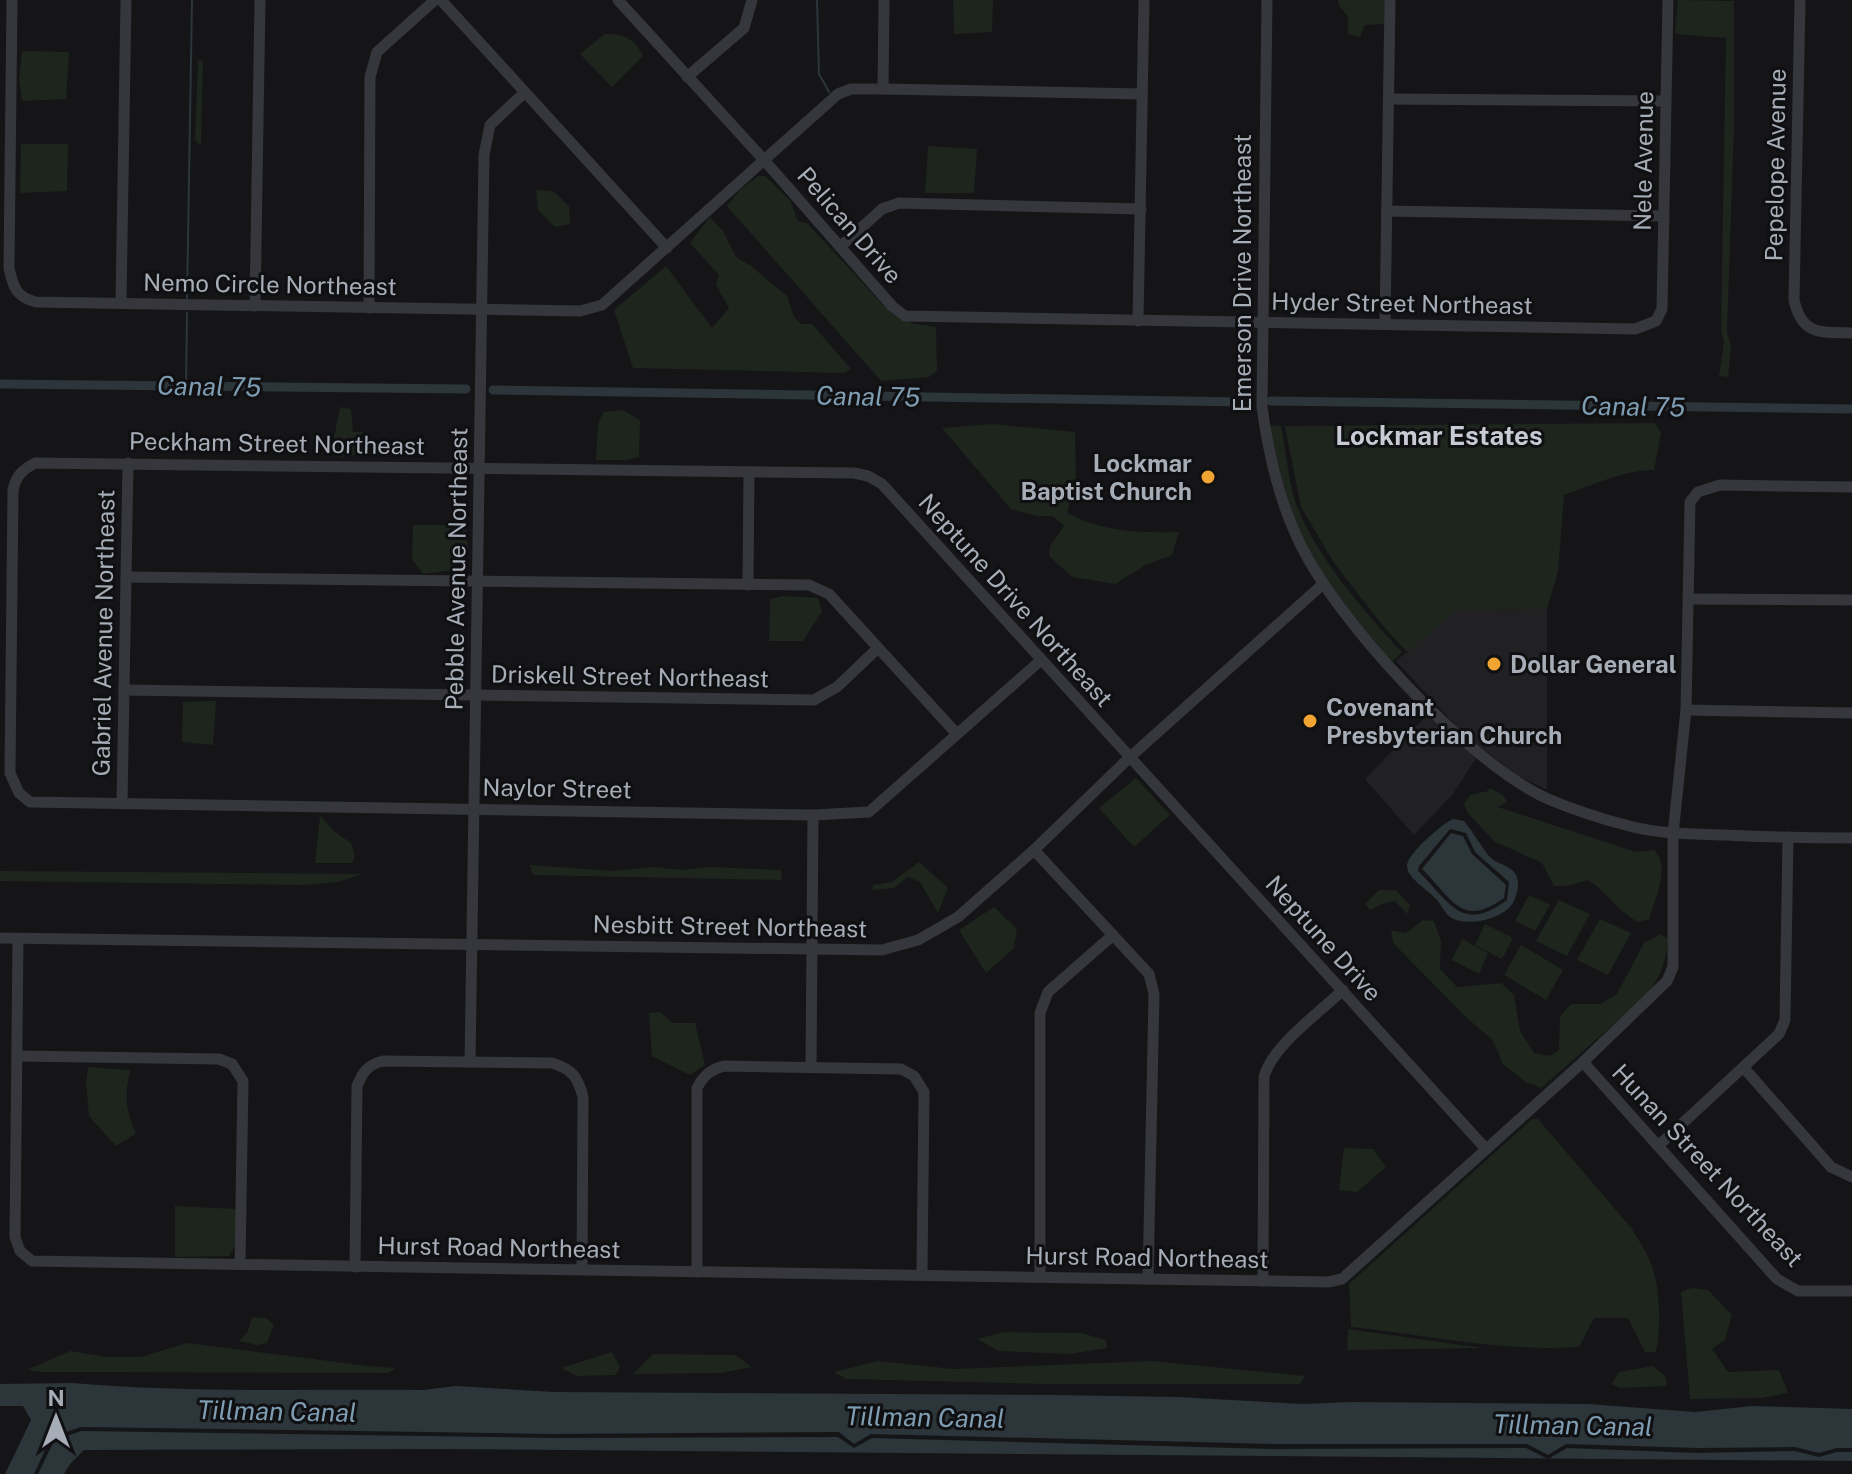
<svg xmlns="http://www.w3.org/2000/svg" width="1852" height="1474" viewBox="0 0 1852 1474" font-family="'Public Sans',sans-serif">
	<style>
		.built { fill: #212124 }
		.green { fill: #1d251d }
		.water { fill: #2b353a; fill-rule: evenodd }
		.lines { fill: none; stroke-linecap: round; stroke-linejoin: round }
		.stream { stroke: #2b353a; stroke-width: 2 }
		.canal { stroke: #2b353a; stroke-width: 9 }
		.minor { stroke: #36373c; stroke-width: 11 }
		.poi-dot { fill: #f1a432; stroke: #101012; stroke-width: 3 }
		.labels { text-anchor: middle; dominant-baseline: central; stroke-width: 6; stroke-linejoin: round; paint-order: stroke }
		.street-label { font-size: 24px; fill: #a7adb7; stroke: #101012 }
		.poi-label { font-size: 24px; font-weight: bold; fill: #a7adb7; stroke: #101012; text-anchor: start }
		.water-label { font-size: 26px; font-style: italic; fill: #7e9db2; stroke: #101012 }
		.neighbourhood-label { font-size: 26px; font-weight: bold; fill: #c8cbd3; stroke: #101012 }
	</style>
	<rect width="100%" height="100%" fill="#151517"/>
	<!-- built -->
	<g class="built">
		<path d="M1547 609V790L1517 775 1479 746 1458 728 1396 661 1457 610Z"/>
		<path d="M1429 713 1476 758 1453 794 1414 835 1365 779Z"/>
	</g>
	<!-- green -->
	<g class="green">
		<path d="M953 0H993L992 32 954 34Z"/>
		<path d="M1338 0H1385L1384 24 1365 25 1360 37 1348 34V17L1339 5Z"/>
		<path d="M1678 0 1734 1V127L1727 332 1731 345 1728 377 1719 376 1724 342 1721 331 1726 38 1675 34Z"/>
		<path d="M605 34C625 34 634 38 643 56L612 87 580 54Z"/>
		<path d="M22 51 69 52 66 99 22 101 19 80Z"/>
		<path d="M203 60 201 146 195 140 198 61Z"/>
		<path d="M21 144H68L67 191 20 193Z"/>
		<path d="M928 146 977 149 974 193H925Z"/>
		<path d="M758 176H765L790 200 798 221 807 223 884 306 911 323 936 327 937 371 929 377 881 381 727 206 739 191Z"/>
		<path d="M536 190 553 191 569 206 570 224 555 227 538 210Z"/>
		<path d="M710 217 723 231 736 257 751 266 787 296 794 317 801 324H812L851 369 844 373 633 368 614 310 666 266 712 328 729 308 716 285 719 275 690 243Z"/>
		<path d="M340 407 351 409 353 432H362V454L340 457 331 454Z"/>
		<path d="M623 410 640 420 639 457 627 460H596L598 423 604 412Z"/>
		<path d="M1655 423 1661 433 1654 470C1623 470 1594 485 1564 495L1558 572 1547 609 1457 610 1407 652 1383 626 1334 563 1301 507 1285 426Z"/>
		<path d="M992 424 1075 432 1076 483 1067 513C1103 532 1139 533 1179 532L1172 555 1144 566 1115 584 1072 577 1049 556 1050 546 1064 526 1053 516H1037L1011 509 942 428Z"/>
		<path d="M1268 425 1281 426C1286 450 1289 489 1299 511 1319 559 1366 614 1402 652L1392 662C1350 611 1306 562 1285 498 1278 474 1274 449 1268 425Z"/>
		<path d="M413 525H466L468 552 454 570 423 574 412 559Z"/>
		<path d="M783 596 818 598 822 611 803 641H769L770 599Z"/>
		<path d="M216 701 213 745 182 742 183 702Z"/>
		<path d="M1136 778 1170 815 1134 847 1099 808Z"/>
		<path d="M1489 788 1503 795 1507 802 1498 807 1636 852 1654 850C1671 866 1655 899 1649 919L1638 922C1616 910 1610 894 1588 880L1567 886H1554L1542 863 1494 841 1467 812 1464 804 1470 795 1488 791Z"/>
		<path d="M320 816 335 832 351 843 355 856 352 863H315Z"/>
		<path d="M919 862 948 888 938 913 920 882 908 877 894 888 872 890 873 885 892 882Z"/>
		<path d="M530 865 612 871 654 867 683 870 709 867 781 870 782 880 533 875Z"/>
		<path d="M0 871 362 874 338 882 303 885 0 881Z"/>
		<path d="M1379 890H1396L1410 905 1407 914 1395 901 1382 904 1370 910 1365 904Z"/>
		<path d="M1529 895 1550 905 1535 931 1515 921Z"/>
		<path d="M1559 900 1590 914 1567 956 1536 941Z"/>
		<path d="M994 907 1017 929 1014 948 986 973 959 930Z"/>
		<path d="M1600 919 1631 933 1608 975 1577 960Z"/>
		<path d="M1423 920 1434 921 1441 941 1440 969 1457 987 1501 983 1514 995 1520 1031 1534 1053 1550 1056 1559 1050 1560 1016 1571 1004H1600L1617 994 1644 943 1661 934 1668 939C1666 963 1660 978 1645 997L1541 1088 1526 1082 1503 1064 1492 1039 1468 1019 1393 943 1391 930 1406 933Z"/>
		<path d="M1485 924 1513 938 1502 959 1475 945Z"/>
		<path d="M1462 939 1488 953 1479 974 1452 960Z"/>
		<path d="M1521 945 1563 970 1546 1000 1504 975Z"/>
		<path d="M660 1012 673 1023H695L705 1065 690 1075 652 1056 649 1013Z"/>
		<path d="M88 1067 130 1070C125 1094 125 1110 136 1133L116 1146 89 1116 86 1083Z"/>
		<path d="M1532 1119H1538L1632 1229C1639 1241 1649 1255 1653 1269 1660 1291 1661 1329 1656 1352H1645L1628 1318H1594L1579 1347C1499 1352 1430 1335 1351 1327L1349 1284Z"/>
		<path d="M1344 1148 1373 1149 1386 1167 1357 1192 1339 1190Z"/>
		<path d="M175 1206 236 1209 235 1246 229 1256 175 1257Z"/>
		<path d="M1692 1288 1708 1290 1732 1315 1725 1340 1712 1349 1728 1372 1779 1370 1788 1393 1761 1398 1690 1399 1681 1292Z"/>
		<path d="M252 1317 266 1318 274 1325 267 1343 257 1345 239 1341 248 1331Z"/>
		<path d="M1348 1329 1483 1348 1347 1350Z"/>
		<path d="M1004 1332 1081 1333 1106 1340 1107 1348 1069 1354 998 1351 977 1339Z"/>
		<path d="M187 1343 368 1366 396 1368 388 1373 42 1372 27 1370 70 1351 107 1357H141Z"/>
		<path d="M612 1352 620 1367 616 1375 577 1376 561 1368Z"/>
		<path d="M653 1354 735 1355 752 1367 721 1373 633 1374Z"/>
		<path d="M877 1361 953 1369 1152 1361 1305 1376 1300 1384H1044L846 1379 834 1372Z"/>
		<path d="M1653 1366 1665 1376 1667 1386 1620 1388 1612 1384 1619 1372Z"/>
	</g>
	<!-- water -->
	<g class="water">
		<path d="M1453 819 1464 821C1473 832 1480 845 1489 856 1496 864 1509 865 1515 873 1521 882 1517 895 1513 903 1503 919 1467 928 1450 917 1444 913 1441 903 1435 898 1427 889 1407 878 1407 866 1406 855 1443 823 1453 819ZM1450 829 1466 833 1475 852 1509 882 1507 900C1461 934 1450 902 1418 871L1419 866Z"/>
		<path d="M1451 833 1463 836 1472 854 1506 885 1504 898C1461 929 1452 898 1422 869Z"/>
		<path d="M72 1383C188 1393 306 1389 423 1390L456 1386 554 1392 1055 1395 1177 1397 1303 1404 1351 1402 1588 1404 1695 1412 1752 1406 1852 1409V1448H1837L1819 1453 1795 1447 1697 1448 1566 1444 1548 1455 1527 1444H1275L871 1434 854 1444 839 1432 553 1434 81 1427 51 1437 34 1474H5L31 1420 23 1406H0V1384Z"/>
		<path d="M81 1431 553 1438 838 1437 854 1448 872 1438 1275 1449 1526 1448 1548 1459 1567 1448 1697 1453 1795 1451 1819 1457 1837 1452H1852V1461L441 1449 84 1450 70 1464 64 1474H38L54 1441Z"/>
	</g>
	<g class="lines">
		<!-- stream -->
		<g class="stream">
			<path d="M817 0 819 74 829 92"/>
			<path d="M187 299 192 0"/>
			<path d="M186 386 187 313"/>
		</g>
		<!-- canal -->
		<g class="canal">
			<path d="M0 384 466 389"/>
			<path d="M493 390 1243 402"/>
			<path d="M1271 401 1852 409"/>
		</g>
		<!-- minor -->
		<g class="minor">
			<path d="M12 0 9 268C13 287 16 297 36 302L580 311 602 305 838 94 851 89H883L1142 94"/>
			<path d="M441 0 667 248"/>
			<path d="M618 0 764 160 892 306 905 316 1635 329 1656 321 1662 309 1668 0"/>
			<path d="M1267 0 1262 407C1268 451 1277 494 1296 535 1331 616 1468 763 1548 799 1574 810 1602 819 1629 826 1660 834 1692 834 1725 835 1767 837 1810 838 1852 838"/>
			<path d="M1800 0 1794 300C1802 336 1821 332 1852 333"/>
			<path d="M687 77 744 28 752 0"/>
			<path d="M883 89 884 0"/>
			<path d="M1389 99 1666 101"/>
			<path d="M1387 211 1664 216"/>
			<path d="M840 247 882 209 899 203 1141 209"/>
			<path d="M121 302 126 0"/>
			<path d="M255 306 260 0"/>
			<path d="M369 308 370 77 377 52 435 0"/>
			<path d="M1138 321 1144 0"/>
			<path d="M1385 324 1390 0"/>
			<path d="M126 577 809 585 829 594 956 733"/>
			<path d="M748 585 749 472"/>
			<path d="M1690 599 1852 600"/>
			<path d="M1040 661 869 812 813 815 30 802 19 793 10 773 13 490C16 476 22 470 35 463L854 473 868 476 882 484 1486 1149"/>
			<path d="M124 690 814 700 837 687 877 649"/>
			<path d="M1686 710 1852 713"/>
			<path d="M122 804 128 463"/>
			<path d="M1034 850 1149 974 1154 994 1148 1279"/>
			<path d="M0 938 882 950 918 940 958 917 1034 850 1129 758 1323 584"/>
			<path d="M18 939 15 1237 20 1251 32 1261 1328 1282 1342 1279 1583 1062 1667 981 1673 967V834L1686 710 1690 502 1698 492 1720 485 1852 487"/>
			<path d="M17 1056 219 1059 232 1064 243 1081 240 1264"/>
			<path d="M470 1062 484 155 490 125 524 93"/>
			<path d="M1583 1062 1777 1279 1798 1291H1852"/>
			<path d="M811 1067 813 815"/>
			<path d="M1744 1068 1831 1167 1852 1177"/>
			<path d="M1658 1146 1779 1034 1785 1020 1788 837"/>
			<path d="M355 1267 357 1086C363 1072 367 1065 383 1061L552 1063C572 1069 578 1077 583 1097L582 1269"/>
			<path d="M697 1272V1088C704 1075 711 1069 725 1066L901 1069 914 1076 924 1092 922 1274"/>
			<path d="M1040 1277V1013L1048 992 1113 935"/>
			<path d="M1263 1281 1264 1077C1271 1047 1320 1012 1343 990"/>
		</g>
	</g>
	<!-- markers -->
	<g class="poi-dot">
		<circle cx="1208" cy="477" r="8"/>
		<circle cx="1494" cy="664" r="8"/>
		<circle cx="1310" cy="721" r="8"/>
	</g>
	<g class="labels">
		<!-- street labels -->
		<g class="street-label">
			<text transform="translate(1643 161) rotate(-89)">Nele Avenue</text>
			<text transform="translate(1775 165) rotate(-89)">Pepelope Avenue</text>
			<text transform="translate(850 225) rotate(49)">Pelican Drive</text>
			<text transform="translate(1242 273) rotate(-90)">Emerson Drive Northeast</text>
			<text transform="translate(270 284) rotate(1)">Nemo Circle Northeast</text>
			<text transform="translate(1402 303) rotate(1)">Hyder Street Northeast</text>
			<text transform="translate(277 443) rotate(1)">Peckham Street Northeast</text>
			<text transform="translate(456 569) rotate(-89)">Pebble Avenue Northeast</text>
			<text transform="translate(1016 600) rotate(48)">Neptune Drive Northeast</text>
			<text transform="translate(103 633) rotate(-89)">Gabriel Avenue Northeast</text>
			<text transform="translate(630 676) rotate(1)">Driskell Street Northeast</text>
			<text transform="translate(557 788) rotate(1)">Naylor Street</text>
			<text transform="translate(730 926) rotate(1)">Nesbitt Street Northeast</text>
			<text transform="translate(1324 938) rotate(48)">Neptune Drive</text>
			<text transform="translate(1708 1165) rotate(47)">Hunan Street Northeast</text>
			<text transform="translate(499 1247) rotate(1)">Hurst Road Northeast</text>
			<text transform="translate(1147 1257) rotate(1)">Hurst Road Northeast</text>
		</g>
		<!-- poi labels -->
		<g class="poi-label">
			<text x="1192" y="463" text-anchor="end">Lockmar<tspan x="1192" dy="28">Baptist Church</tspan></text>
			<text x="1510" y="664">Dollar General</text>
			<text x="1326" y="707">Covenant<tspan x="1326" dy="28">Presbyterian Church</tspan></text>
		</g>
		<!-- water labels -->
		<g class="water-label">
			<text transform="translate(209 386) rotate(1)">Canal 75</text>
			<text transform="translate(868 396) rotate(1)">Canal 75</text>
			<text transform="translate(1633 406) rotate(1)">Canal 75</text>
			<text transform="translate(277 1411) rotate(1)">Tillman Canal</text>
			<text transform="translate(925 1417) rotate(1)">Tillman Canal</text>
			<text transform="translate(1573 1425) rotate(1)">Tillman Canal</text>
		</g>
		<!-- neighbourhood labels -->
		<g class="neighbourhood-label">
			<text x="1439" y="435">Lockmar Estates</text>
		</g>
	</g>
	<!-- north arrow -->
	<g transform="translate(56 1418)" stroke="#101012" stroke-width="6" paint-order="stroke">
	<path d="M0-6L14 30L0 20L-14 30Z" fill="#a7adb7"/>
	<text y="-12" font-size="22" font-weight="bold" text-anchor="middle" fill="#a7adb7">N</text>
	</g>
</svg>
